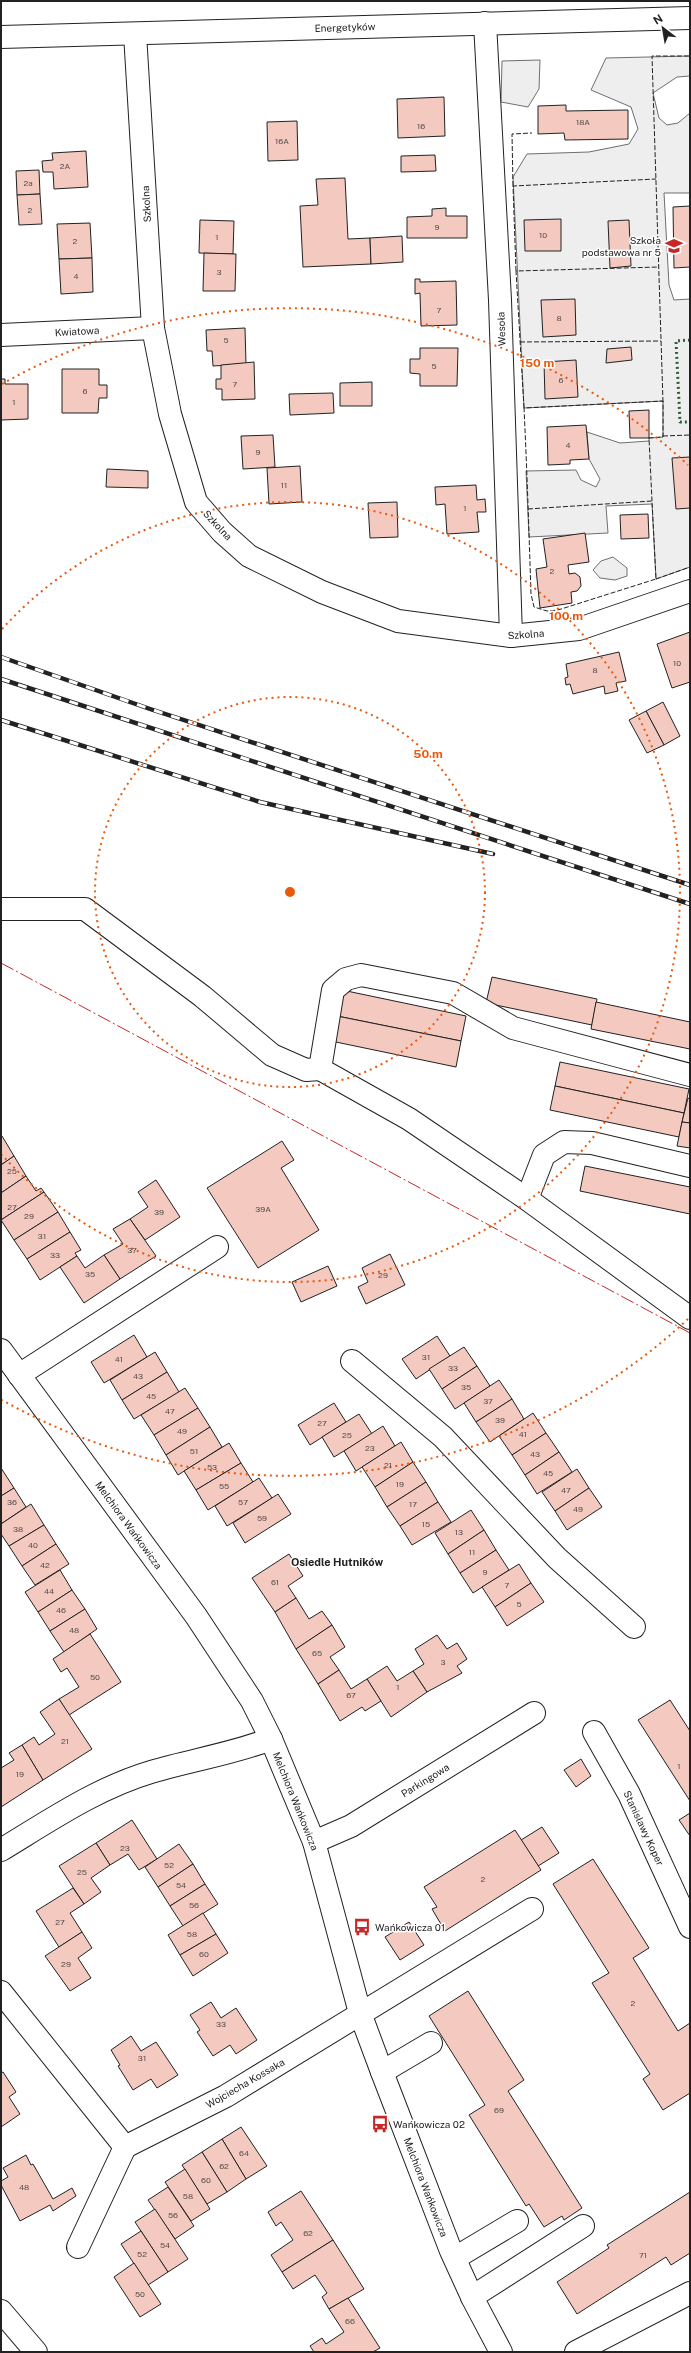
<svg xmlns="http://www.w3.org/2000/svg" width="691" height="2353" viewBox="0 0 691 2353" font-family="'Public Sans',sans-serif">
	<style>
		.green { fill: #eee; stroke: #6f6f6f }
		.building { fill: #f3c9c0; stroke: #222 }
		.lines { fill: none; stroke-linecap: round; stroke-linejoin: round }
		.minor-casing { stroke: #222; stroke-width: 24 }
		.major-casing { stroke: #222; stroke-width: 24 }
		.minor { stroke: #fff; stroke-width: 22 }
		.major { stroke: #fff; stroke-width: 22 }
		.rail-casing { stroke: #222; stroke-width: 4.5 }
		.rail { stroke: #fff; stroke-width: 3; stroke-dasharray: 9; stroke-linecap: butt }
		.hedge { stroke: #2f5e38; stroke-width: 3; stroke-dasharray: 2 3; stroke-linecap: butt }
		.fence { stroke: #222; stroke-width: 1; stroke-dasharray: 5 2; stroke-linecap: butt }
		.power { stroke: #c62828; stroke-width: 1; stroke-dasharray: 14 3 2 3; stroke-linecap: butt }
		.ring { fill: none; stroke: #e8590c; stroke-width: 2; stroke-dasharray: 2 4 }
		.labels { text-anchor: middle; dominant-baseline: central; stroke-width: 3; stroke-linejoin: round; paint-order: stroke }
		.number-label { font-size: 8px; fill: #564c4a }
		.street-label { font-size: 10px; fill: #222; stroke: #fff }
		.poi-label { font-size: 10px; fill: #222; stroke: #fff; text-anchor: start }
		.neighbourhood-label { font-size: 11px; font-weight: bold; fill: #222; stroke: #fff }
		.centre { fill: #e8590c; stroke: #fff; stroke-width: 2 }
		.ring-label { font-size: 12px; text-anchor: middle; font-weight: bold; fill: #e8590c; stroke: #fff; stroke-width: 3; stroke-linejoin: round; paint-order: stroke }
	</style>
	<rect width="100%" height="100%" fill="#fff"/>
	<!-- green -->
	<g class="green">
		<path d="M690 56V76L677 77 653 93 659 118 667 125 678 123 690 113V193H664L669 285 674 300 690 299V567L656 579 652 504 606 506 608 533 529 537 526 471 576 470 581 480 596 487 600 479 589 459 587 432 620 443 649 441V438L663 437V401L524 408 513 177 527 154 589 152 629 144 638 129 631 107 591 90 606 58Z"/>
		<path d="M540 60 539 89 528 107 501 102 502 61Z"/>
		<path d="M613 557 627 568V576L615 580 600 578 593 570 601 561Z"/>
	</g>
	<!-- building -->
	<g class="building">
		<path d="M444 97 445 136 398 138 397 99Z"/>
		<path d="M566 105V111L628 110V139L565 140 564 133 538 134V106Z"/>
		<path d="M297 121 298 160 268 161 267 122Z"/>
		<path d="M86 151 88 187 54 189 53 172H43L42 161 53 160 52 153Z"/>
		<path d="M435 155 436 171 401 172V156Z"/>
		<path d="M39 170 40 194 17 195 16 171Z"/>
		<path d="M345 178 348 239 370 238 371 264 303 267 300 206 318 205 316 179Z"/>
		<path d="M40 194 42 224 19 225 17 195Z"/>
		<path d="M690 206V267L674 268 673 207Z"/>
		<path d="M446 208V216H467V238H407V217L432 216V209Z"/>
		<path d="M561 219V251H525L524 220Z"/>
		<path d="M200 220 234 221 233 254 199 253Z"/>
		<path d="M629 220 631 266 610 268 608 221Z"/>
		<path d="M90 223 92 258 59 259 57 224Z"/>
		<path d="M402 236 403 262 371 264 370 238Z"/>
		<path d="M204 253 236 254 235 291H203Z"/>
		<path d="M92 258 93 292 61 294 59 259Z"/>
		<path d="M415 279H420V282L456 281 457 325 421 326 420 293 415 294Z"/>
		<path d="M575 299 576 335 543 337 541 300Z"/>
		<path d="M245 328 246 364 213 366 212 351H207L206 330Z"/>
		<path d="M631 347 632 360 606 363 607 349Z"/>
		<path d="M420 348H458L457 386H420V374L410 373V359H420Z"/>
		<path d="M576 360 578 397 545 399 544 362Z"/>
		<path d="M254 362 255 399 222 400V389H216V379H221V365Z"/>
		<path d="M62 369H99V385H107V398H99L98 413H62Z"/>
		<path d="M1 379H5V384H28V419L1 420Z"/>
		<path d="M372 382V406H340V383Z"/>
		<path d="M333 393 334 413 290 415 289 394Z"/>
		<path d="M649 410V438H630L629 411Z"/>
		<path d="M586 425 589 459 570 460V464L548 465 547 427Z"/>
		<path d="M273 435 275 467 243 469 241 436Z"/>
		<path d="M690 457V508L676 509 672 458Z"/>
		<path d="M300 466 302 502 269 504 267 468Z"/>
		<path d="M107 469 148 471V488L106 487Z"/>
		<path d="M476 485 477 500 485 499 486 512H477L479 532 447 534 445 504 436 505 435 487Z"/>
		<path d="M397 502 398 537 370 538 368 503Z"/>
		<path d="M648 514 649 538 621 539 620 515Z"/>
		<path d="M585 533 589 562 568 565 569 574 575 573 580 577 581 586 577 591 571 592 572 603 540 608 536 569 547 567 543 539Z"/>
		<path d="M690 632V682L672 688 657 644Z"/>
		<path d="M619 652 626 681 616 683 618 691 605 694 604 686 573 694 570 684 566 685 565 678 568 677 566 664Z"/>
		<path d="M663 702 680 736 664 745 646 711Z"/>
		<path d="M646 711 664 745 647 753 629 720Z"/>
		<path d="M492 977 597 999 592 1025 486 1003Z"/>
		<path d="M342 990 466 1016 461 1041 337 1016Z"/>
		<path d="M596 1002 690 1022V1049L591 1029Z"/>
		<path d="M337 1016 461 1041 456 1067 331 1041Z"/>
		<path d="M560 1062 689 1089 684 1113 555 1086Z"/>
		<path d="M555 1086 684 1113 679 1137 550 1110Z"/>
		<path d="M688 1098 690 1099V1123L682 1122Z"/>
		<path d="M682 1122 690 1123V1148L677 1146Z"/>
		<path d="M2 1136 14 1156 1 1165V1137Z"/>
		<path d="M282 1141 294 1160 281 1168 319 1230 258 1268 207 1188Z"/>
		<path d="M14 1156 26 1176 1 1193V1165Z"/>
		<path d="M585 1166 690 1187V1214L580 1191Z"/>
		<path d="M26 1176 36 1191 41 1188 44 1192 1 1220V1193Z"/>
		<path d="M156 1180 180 1217 145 1240 130 1219 148 1207 138 1192Z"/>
		<path d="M44 1192 58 1212 14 1240 1 1220Z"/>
		<path d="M58 1212 70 1232 27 1259 14 1240Z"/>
		<path d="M130 1219 156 1256 120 1279 104 1255 123 1244 113 1229Z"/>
		<path d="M70 1232 81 1250 75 1253 77 1256 40 1280 27 1259Z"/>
		<path d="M390 1254 405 1285 366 1304 358 1287 368 1282 362 1268Z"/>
		<path d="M104 1255 120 1279 84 1303 60 1267 77 1256 85 1268Z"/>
		<path d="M328 1266 337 1286 301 1302 292 1282Z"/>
		<path d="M134 1335 147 1357 104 1383 91 1362Z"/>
		<path d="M437 1336 450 1356 416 1379 402 1359Z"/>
		<path d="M464 1347 477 1366 442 1389 429 1369Z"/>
		<path d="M155 1352 167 1372 122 1400 110 1380Z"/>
		<path d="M477 1366 490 1386 455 1409 442 1389Z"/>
		<path d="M167 1372 179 1392 134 1419 122 1400Z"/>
		<path d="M499 1380 512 1399 476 1422 464 1403Z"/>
		<path d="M185 1388 198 1408 154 1435 141 1415Z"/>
		<path d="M512 1399 524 1419 490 1442 476 1422Z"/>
		<path d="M334 1403 346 1422 310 1445 298 1425Z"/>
		<path d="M198 1408 210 1427 166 1455 154 1435Z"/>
		<path d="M533 1413 546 1433 512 1455 499 1436Z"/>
		<path d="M359 1414 372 1434 334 1457 322 1437Z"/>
		<path d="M383 1426 395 1446 356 1471 344 1451Z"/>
		<path d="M210 1427 222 1447 178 1475 166 1455Z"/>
		<path d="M546 1433 559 1452 525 1475 512 1455Z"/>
		<path d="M401 1442 413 1462 375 1487 362 1467Z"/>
		<path d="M229 1443 241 1463 196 1490 184 1471Z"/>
		<path d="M559 1452 572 1472 537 1494 525 1475Z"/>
		<path d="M413 1462 426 1482 387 1507 375 1487Z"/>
		<path d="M241 1463 253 1482 208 1510 196 1490Z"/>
		<path d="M1 1468 14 1488 1 1496Z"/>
		<path d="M577 1469 589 1488 555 1511 542 1492Z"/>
		<path d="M259 1478 272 1498 227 1526 215 1506Z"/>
		<path d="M426 1482 438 1502 400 1526 387 1507Z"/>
		<path d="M14 1488 26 1507 1 1524V1496Z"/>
		<path d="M589 1488 602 1507 567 1530 555 1511Z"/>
		<path d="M278 1494 291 1514 245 1543 233 1523Z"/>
		<path d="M438 1502 451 1522 412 1545 400 1526Z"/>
		<path d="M31 1504 44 1525 9 1546 1 1534V1524Z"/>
		<path d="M471 1510 484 1530 448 1554 435 1533Z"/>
		<path d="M44 1525 56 1544 22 1566 9 1546Z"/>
		<path d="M484 1530 496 1550 460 1573 448 1554Z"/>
		<path d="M56 1544 69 1564 35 1585 22 1566Z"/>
		<path d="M496 1550 509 1570 473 1593 460 1573Z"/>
		<path d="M289 1554 303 1576 288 1586 296 1598 275 1612 252 1578Z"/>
		<path d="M519 1564 531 1583 495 1607 482 1587Z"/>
		<path d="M60 1570 72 1590 38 1612 25 1592Z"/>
		<path d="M531 1583 544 1602 507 1626 495 1607Z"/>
		<path d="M72 1590 85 1609 50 1631 38 1612Z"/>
		<path d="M296 1598 309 1619 322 1611 332 1625 296 1649 275 1612Z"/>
		<path d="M85 1609 97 1629 64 1652 50 1631Z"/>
		<path d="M332 1625 345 1647 330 1657 339 1670 318 1684 296 1649Z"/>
		<path d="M90 1634 121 1682 69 1715 59 1699 79 1687 67 1668 61 1672 53 1659Z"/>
		<path d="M437 1635 447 1649 457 1643 467 1659 457 1666 462 1673 427 1692 413 1671 424 1664 415 1649Z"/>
		<path d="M387 1666 397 1681 413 1671 427 1692 391 1717 367 1679Z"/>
		<path d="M339 1670 351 1689 367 1679 381 1701 365 1711 362 1707 340 1721 318 1684Z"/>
		<path d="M59 1699 92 1749 43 1780 22 1745 34 1737 39 1745 55 1734 40 1712Z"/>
		<path d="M670 1700 690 1731V1801L638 1720Z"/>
		<path d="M22 1745 43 1780 1 1807V1768L14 1760 9 1753Z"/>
		<path d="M581 1759 591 1776 576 1787 564 1770Z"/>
		<path d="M690 1813V1836L679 1820Z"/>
		<path d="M132 1820 157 1859 139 1870 128 1854 110 1865 96 1843Z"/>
		<path d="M542 1827 559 1853 538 1866 521 1840Z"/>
		<path d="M515 1830 541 1870 445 1931 432 1909 437 1907 424 1887Z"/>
		<path d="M96 1843 110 1865 91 1878 101 1892 84 1904 59 1866Z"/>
		<path d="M179 1844 193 1864 158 1887 145 1867Z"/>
		<path d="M593 1859 649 1948 633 1958 678 2031 690 2023V2093L663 2110 643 2079 650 2074 592 1983 609 1973 553 1884Z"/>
		<path d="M193 1864 205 1884 170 1906 158 1887Z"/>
		<path d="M205 1884 218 1904 183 1926 170 1906Z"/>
		<path d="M73 1888 84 1904 70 1913 82 1932 59 1947 36 1911Z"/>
		<path d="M203 1913 216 1934 180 1955 168 1935Z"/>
		<path d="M409 1922 424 1945 400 1960 385 1937Z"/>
		<path d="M82 1932 92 1948 78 1958 91 1978 70 1991 45 1956Z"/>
		<path d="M216 1934 228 1953 193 1976 180 1955Z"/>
		<path d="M468 1991 524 2080 508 2091 582 2208 564 2220 562 2216 544 2227 529 2204 526 2206 469 2115 485 2105 429 2016Z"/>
		<path d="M211 2002 221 2018 236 2008 257 2040 236 2054 230 2045 213 2056 197 2032 200 2030 190 2015Z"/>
		<path d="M131 2036 141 2051 156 2042 178 2075 157 2088 151 2079 133 2090 118 2066 120 2065 111 2050Z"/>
		<path d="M3 2072 16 2092 9 2097 20 2114 1 2127V2073Z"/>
		<path d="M241 2127 267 2166 246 2179 222 2139Z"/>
		<path d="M222 2139 246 2179 227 2192 202 2152Z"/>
		<path d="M202 2152 227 2192 207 2204 182 2165Z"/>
		<path d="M26 2155 31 2165 33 2164 53 2199 72 2188 76 2196 53 2211 50 2205 20 2221 1 2185V2181L8 2177 3 2168Z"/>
		<path d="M185 2169 210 2209 191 2221 165 2182Z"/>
		<path d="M168 2187 194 2226 175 2239 148 2200Z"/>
		<path d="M301 2191 333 2240 282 2272 271 2255 293 2240 281 2222 276 2226 268 2212Z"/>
		<path d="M690 2192V2253L671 2265 666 2257 577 2314 557 2282 609 2248 607 2245Z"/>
		<path d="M155 2209 188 2259 168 2272 135 2222Z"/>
		<path d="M141 2231 168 2272 148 2285 121 2244Z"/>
		<path d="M333 2240 364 2289 329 2309 322 2297 327 2293 315 2275 293 2289 282 2272Z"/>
		<path d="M134 2263 161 2304 140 2317 114 2277Z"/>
		<path d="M348 2298 380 2348 373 2352H314L310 2346 322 2338 326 2344 344 2332 329 2309Z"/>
	</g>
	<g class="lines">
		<!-- minor casing -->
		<g class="minor-casing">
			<g id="minor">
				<path d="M485 23 500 300 511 636"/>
				<path d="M135 34 153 328 170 414 196 502 222 532 249 556 322 592 398 621 511 636 579 629 690 591"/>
				<path d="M1 335 153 328"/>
				<path d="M1 909H85L202 996 272 1055 306 1070 320 1069"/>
				<path d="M690 1075 513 1028 453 993 361 975 346 979 333 990 320 1069 409 1119 527 1199 690 1318"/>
				<path d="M527 1199 544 1155 564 1142 592 1143 690 1166"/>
				<path d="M1 1350 196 1616 252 1701 271 1739 314 1842 360 2013 382 2072 451 2251 473 2299 501 2352"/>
				<path d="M352 1361 443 1437 557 1558 634 1627"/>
				<path d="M19 1375 217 1247"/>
				<path d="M594 1732 629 1794 690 1927"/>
				<path d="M314 1842 351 1826 534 1713"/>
				<path d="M1 1850C49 1821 97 1788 151 1772 191 1760 232 1754 271 1739"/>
				<path d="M1 1992 125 2147 226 2096 532 1909"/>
				<path d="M382 2072 431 2043"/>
				<path d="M78 2247 125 2147"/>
				<path d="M455 2258 517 2221"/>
				<path d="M472 2297 583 2226"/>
				<path d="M1 2311 36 2352"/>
				<path d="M576 2352 690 2293"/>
			</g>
		</g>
		<!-- major casing -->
		<g class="major-casing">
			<path id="major" d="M1 37 690 18"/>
		</g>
		<!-- minor -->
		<use href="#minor" class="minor"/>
		<!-- major -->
		<use href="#major" class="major"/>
		<!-- rail casing -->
		<g class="rail-casing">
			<g id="rail">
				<path d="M1 657 150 709 690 885"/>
				<path d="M1 679 690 904"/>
				<path d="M1 720 260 802 493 854"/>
			</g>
		</g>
		<!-- rail -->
		<use href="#rail" class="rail"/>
		<!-- hedge -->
		<path class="hedge" d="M690 340 676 341 680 422H690"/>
		<!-- fence -->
		<g class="fence">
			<path d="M513 186 512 134 532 133"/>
			<path d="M516 271 513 186 656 179"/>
			<path d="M520 342 661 341"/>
			<path d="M663 402 652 56H690"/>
			<path d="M524 408 516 271 659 267"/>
			<path d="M663 436 690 435"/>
			<path d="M528 509 652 501 656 579 558 610 547 611 534 607 531 594C529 532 527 470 524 408L663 401V437L649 438 652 501"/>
			<path d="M656 579 690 567"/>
		</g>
		<!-- power -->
		<path class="power" d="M1 963 690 1333"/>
	</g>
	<!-- distance rings -->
	<g class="ring">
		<circle cx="290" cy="892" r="195"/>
		<path d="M2 629A390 390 0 1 1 2 1155"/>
		<path d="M688 1319A584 584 0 0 1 2 1400M2 384A584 584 0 0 1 688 465"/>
	</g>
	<!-- icons -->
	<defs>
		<g id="school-bare" transform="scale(1.38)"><path d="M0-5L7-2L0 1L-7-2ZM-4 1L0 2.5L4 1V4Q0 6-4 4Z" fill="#c62828" stroke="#fff" stroke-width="2.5" paint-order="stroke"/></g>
		<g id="bus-bare" transform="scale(1.38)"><path d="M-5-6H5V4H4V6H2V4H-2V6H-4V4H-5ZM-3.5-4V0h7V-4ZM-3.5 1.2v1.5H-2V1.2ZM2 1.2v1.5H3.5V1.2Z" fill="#c62828" stroke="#fff" stroke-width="2.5" paint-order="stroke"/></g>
	</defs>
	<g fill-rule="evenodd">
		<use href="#school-bare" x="674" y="246"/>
		<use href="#bus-bare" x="362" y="1927"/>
		<use href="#bus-bare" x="380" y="2124"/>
	</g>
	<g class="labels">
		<!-- number labels -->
		<g class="number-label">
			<text x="583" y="122">18A</text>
			<text x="421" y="126">16</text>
			<text x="282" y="141">16A</text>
			<text x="65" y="166">2A</text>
			<text x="28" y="183">2a</text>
			<text x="30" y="210">2</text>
			<text x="437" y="227">9</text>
			<text x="543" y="235">10</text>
			<text x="217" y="237">1</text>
			<text x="75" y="241">2</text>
			<text x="219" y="272">3</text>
			<text x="76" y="276">4</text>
			<text x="439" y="310">7</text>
			<text x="559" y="318">8</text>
			<text x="226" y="340">5</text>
			<text x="434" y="366">5</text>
			<text x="561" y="380">6</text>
			<text x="235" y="384">7</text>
			<text x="85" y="391">6</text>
			<text x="14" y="402">1</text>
			<text x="568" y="445">4</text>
			<text x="258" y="452">9</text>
			<text x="284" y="485">11</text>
			<text x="465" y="508">1</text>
			<text x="552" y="571">2</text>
			<text x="677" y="663">10</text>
			<text x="595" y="670">8</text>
			<text x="12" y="1171">25</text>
			<text x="12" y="1207">27</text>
			<text x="263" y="1209">39A</text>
			<text x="159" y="1212">39</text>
			<text x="29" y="1216">29</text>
			<text x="42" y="1236">31</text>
			<text x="132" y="1250">37</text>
			<text x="55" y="1255">33</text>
			<text x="90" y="1274">35</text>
			<text x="383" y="1275">29</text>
			<text x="426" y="1357">31</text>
			<text x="119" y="1359">41</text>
			<text x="453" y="1368">33</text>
			<text x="138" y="1376">43</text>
			<text x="466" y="1387">35</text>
			<text x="151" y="1396">45</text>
			<text x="488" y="1401">37</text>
			<text x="170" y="1411">47</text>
			<text x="500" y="1420">39</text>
			<text x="322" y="1423">27</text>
			<text x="182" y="1431">49</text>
			<text x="523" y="1434">41</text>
			<text x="347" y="1435">25</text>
			<text x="370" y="1448">23</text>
			<text x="194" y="1451">51</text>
			<text x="535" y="1454">43</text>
			<text x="388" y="1465">21</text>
			<text x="212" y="1467">53</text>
			<text x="548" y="1473">45</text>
			<text x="400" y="1484">19</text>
			<text x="224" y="1486">55</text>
			<text x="566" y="1490">47</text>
			<text x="12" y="1502">36</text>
			<text x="243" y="1502">57</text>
			<text x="413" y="1504">17</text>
			<text x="578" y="1509">49</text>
			<text x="262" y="1518">59</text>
			<text x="426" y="1524">15</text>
			<text x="18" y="1529">38</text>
			<text x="459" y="1532">13</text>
			<text x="33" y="1545">40</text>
			<text x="472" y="1552">11</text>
			<text x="45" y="1565">42</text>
			<text x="485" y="1572">9</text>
			<text x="275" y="1582">61</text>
			<text x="507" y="1585">7</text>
			<text x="49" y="1591">44</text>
			<text x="519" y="1604">5</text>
			<text x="61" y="1610">46</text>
			<text x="74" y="1630">48</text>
			<text x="317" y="1653">65</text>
			<text x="443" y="1662">3</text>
			<text x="95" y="1677">50</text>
			<text x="398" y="1687">1</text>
			<text x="351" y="1695">67</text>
			<text x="65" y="1741">21</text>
			<text x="679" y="1766">1</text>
			<text x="20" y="1774">19</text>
			<text x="125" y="1848">23</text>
			<text x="169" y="1865">52</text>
			<text x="82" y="1872">25</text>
			<text x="483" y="1879">2</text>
			<text x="181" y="1885">54</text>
			<text x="194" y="1905">56</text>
			<text x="60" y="1922">27</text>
			<text x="192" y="1934">58</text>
			<text x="204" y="1954">60</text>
			<text x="66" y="1964">29</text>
			<text x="633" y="2003">2</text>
			<text x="221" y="2024">33</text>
			<text x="142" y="2058">31</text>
			<text x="499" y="2110">69</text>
			<text x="244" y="2153">64</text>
			<text x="224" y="2166">62</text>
			<text x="206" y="2180">60</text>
			<text x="24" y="2187">48</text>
			<text x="188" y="2196">58</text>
			<text x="173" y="2215">56</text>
			<text x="308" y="2233">62</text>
			<text x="165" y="2245">54</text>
			<text x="142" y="2254">52</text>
			<text x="643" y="2255">71</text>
			<text x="140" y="2294">50</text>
			<text x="350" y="2321">66</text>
		</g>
		<!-- street labels -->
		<g class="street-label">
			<text transform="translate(345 27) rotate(-2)">Energetyków</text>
			<text transform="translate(146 204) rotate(-93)">Szkolna</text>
			<text transform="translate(501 329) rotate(-92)">Wesoła</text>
			<text transform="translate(77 331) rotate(-3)">Kwiatowa</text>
			<text transform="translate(218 525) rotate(47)">Szkolna</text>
			<text transform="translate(526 634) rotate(-4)">Szkolna</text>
			<text transform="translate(129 1525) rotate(54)">Melchiora Wańkowicza</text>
			<text transform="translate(425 1780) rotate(-32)">Parkingowa</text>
			<text transform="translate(296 1801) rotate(68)">Melchiora Wańkowicza</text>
			<text transform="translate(644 1828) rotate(65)">Stanisławy Koper</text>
			<text transform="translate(245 2083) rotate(-30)">Wojciecha Kossaka</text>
			<text transform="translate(426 2187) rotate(69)">Melchiora Wańkowicza</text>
		</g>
		<!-- poi labels -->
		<g class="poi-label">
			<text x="661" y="240" text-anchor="end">Szkoła<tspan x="661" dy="12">podstawowa nr 5</tspan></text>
			<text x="375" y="1927">Wańkowicza 01</text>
			<text x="393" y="2124">Wańkowicza 02</text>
		</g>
		<!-- neighbourhood labels -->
		<g class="neighbourhood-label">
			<text x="337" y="1562">Osiedle Hutników</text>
		</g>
	</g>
	<circle cx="290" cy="892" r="6" class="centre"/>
	<g class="ring-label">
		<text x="537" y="367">150 m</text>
		<text x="566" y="620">100 m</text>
		<text x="428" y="758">50 m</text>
	</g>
	<!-- border -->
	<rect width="691" height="2353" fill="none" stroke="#222222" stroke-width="4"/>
	<!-- north arrow -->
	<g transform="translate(663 28) rotate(329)" stroke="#ffffff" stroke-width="3" paint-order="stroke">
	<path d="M0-3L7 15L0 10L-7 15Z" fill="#222222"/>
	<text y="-6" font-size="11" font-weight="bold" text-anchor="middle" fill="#222222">N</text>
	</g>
</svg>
